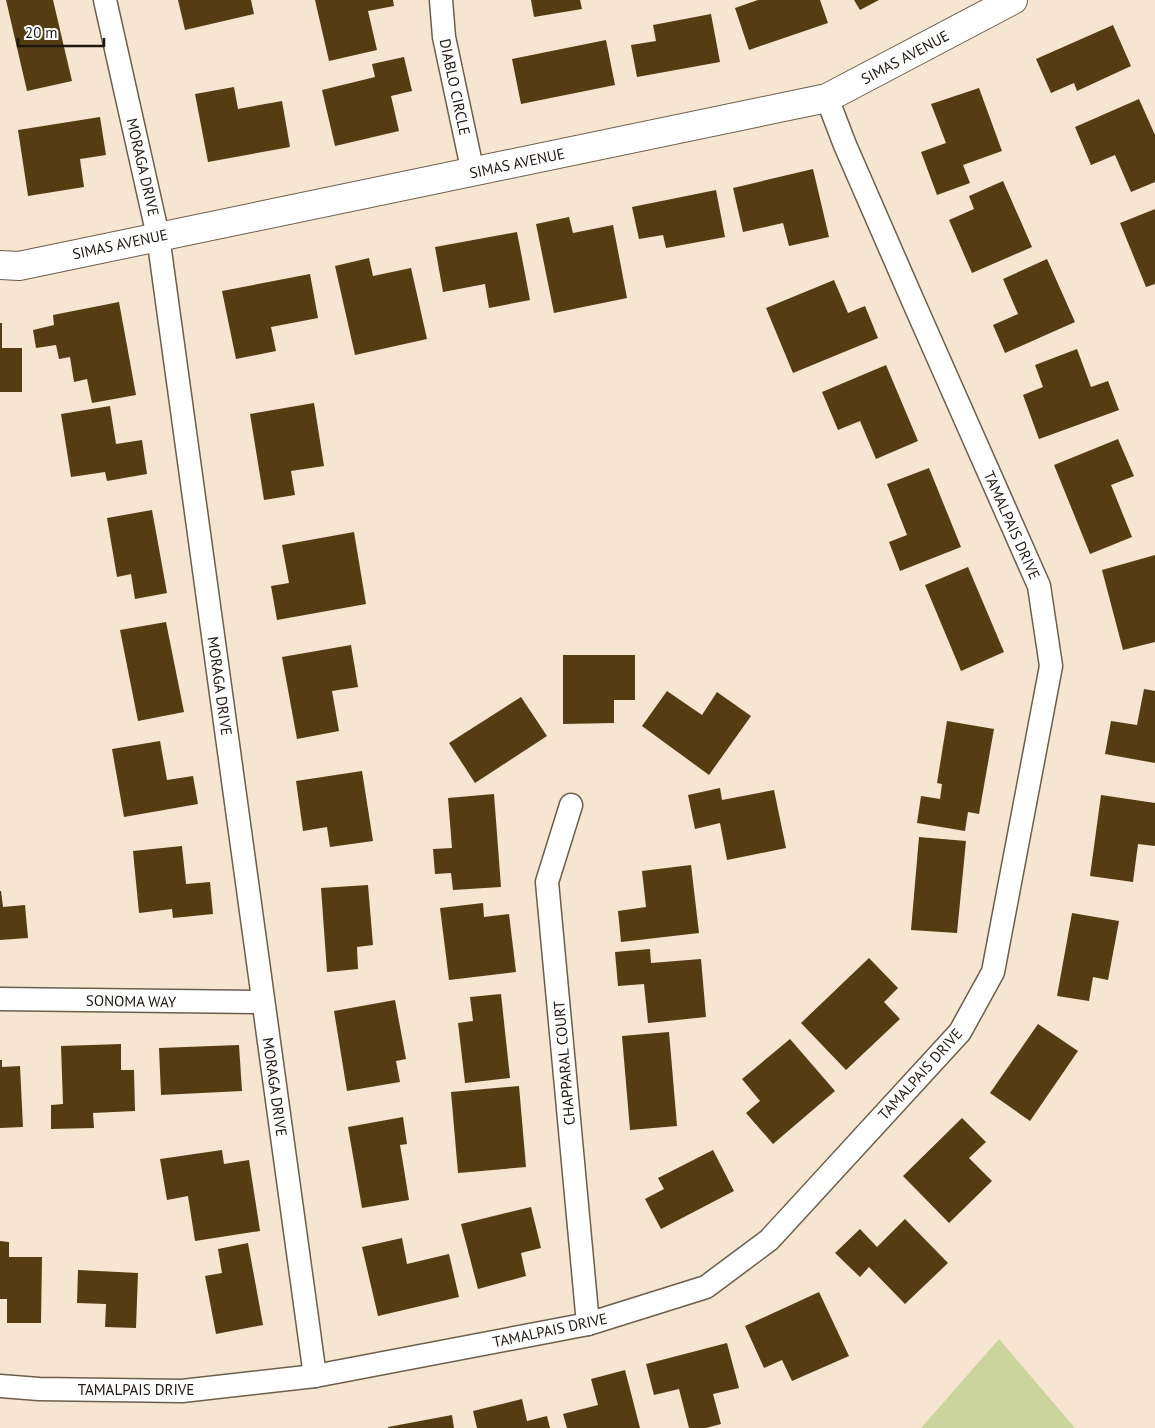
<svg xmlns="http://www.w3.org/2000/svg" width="1155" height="1428" viewBox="0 0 1155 1428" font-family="'PT Sans',sans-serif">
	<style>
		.green { fill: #cbd49c }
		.building { fill: #563c13 }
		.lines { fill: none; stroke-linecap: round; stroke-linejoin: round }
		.minor-casing { stroke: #6c5e4b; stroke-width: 25 }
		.tertiary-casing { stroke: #6c5e4b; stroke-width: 30 }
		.minor { stroke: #fff; stroke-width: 22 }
		.tertiary { stroke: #fff; stroke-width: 28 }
		.labels { text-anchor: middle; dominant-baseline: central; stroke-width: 5; stroke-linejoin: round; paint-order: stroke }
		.street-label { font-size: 15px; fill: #1e1810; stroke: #fff }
	</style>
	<rect width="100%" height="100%" fill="#f6e5d0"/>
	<!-- green -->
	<path class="green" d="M999 1339 1075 1428H921Z"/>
	<!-- building -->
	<g class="building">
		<path d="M6 0H53L72 81 27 91Z"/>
		<path d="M178 0H251L254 14 185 30Z"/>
		<path d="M315 0H393L394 6 368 11 377 50 329 61Z"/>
		<path d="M531 0H580L582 9 534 17Z"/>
		<path d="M758 0H820L828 23 749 50 735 8Z"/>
		<path d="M854 0H879L860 10Z"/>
		<path d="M711 14 720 62 637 77 631 45 656 41 653 25Z"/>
		<path d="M1113 25 1131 66 1077 91 1074 83 1051 93 1036 59Z"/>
		<path d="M606 40 615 85 521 104 512 59Z"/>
		<path d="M404 57 412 91 391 96 399 131 335 146 322 90 375 77 372 64Z"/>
		<path d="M234 87 238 109 282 101 290 147 208 162 195 94Z"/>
		<path d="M979 88 1002 151 963 165 970 183 937 195 921 152 946 143 931 104Z"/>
		<path d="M1139 99 1155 135V182L1131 192 1115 155 1091 165 1075 127Z"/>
		<path d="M100 117 106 155 80 159 84 187 28 196 18 130Z"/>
		<path d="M813 169 829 237 789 246 783 223 743 232 733 188Z"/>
		<path d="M1003 181 1032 247 972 273 949 220 974 209 969 196Z"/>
		<path d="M716 190 725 237 666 248 663 235 639 239 632 207Z"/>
		<path d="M1155 209V284L1146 287 1120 223Z"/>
		<path d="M569 217 573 233 613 225 627 298 554 313 536 224Z"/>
		<path d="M517 232 530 300 489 308 485 284 443 292 435 247Z"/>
		<path d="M369 258 373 276 411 268 427 339 355 355 335 266Z"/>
		<path d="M1047 259 1075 322 1005 353 993 325 1018 314 1003 279Z"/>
		<path d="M310 274 318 318 271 327 276 351 236 359 222 291Z"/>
		<path d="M834 280 848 313 865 306 878 338 793 373 766 308Z"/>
		<path d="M119 302 136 395 92 403 87 379 74 382 70 357 59 359 56 345 36 348 33 330 54 325 53 315Z"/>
		<path d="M0 323H2V348H22V392H0Z"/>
		<path d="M1077 349 1091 387 1108 381 1119 410 1039 439 1023 395 1043 387 1035 365Z"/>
		<path d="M886 365 918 441 876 459 860 421 838 430 822 392Z"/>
		<path d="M314 403 324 466 291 471 295 495 264 500 250 414Z"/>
		<path d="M110 406 116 444 142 440 147 474 107 481 105 472 71 477 61 414Z"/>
		<path d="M1118 439 1134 476 1111 485 1132 537 1090 554 1054 465Z"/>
		<path d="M929 468 961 547 900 571 889 542 907 535 887 484Z"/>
		<path d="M152 510 167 593 135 599 131 574 117 577 107 518Z"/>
		<path d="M354 532 366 604 277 620 271 586 289 583 282 545Z"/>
		<path d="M1155 555V642L1123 650 1102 570Z"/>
		<path d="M968 567 1004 652 961 671 925 585Z"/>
		<path d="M166 622 184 712 138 721 120 630Z"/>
		<path d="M351 645 358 687 332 691 339 731 297 739 282 657Z"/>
		<path d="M563 655H635V700H614V723L563 724Z"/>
		<path d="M1144 689 1155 691V763L1105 754 1111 721 1137 725Z"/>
		<path d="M667 691 702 715 717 692 751 716 709 775 642 726Z"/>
		<path d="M521 697 547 736 475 783 449 743Z"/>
		<path d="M947 721 994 729 979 814 968 812 965 831 917 823 921 796 940 799 942 784 937 783Z"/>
		<path d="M160 741 167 780 193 776 198 804 124 817 112 749Z"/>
		<path d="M362 771 373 841 330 847 327 827 303 831 296 781Z"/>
		<path d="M720 788 722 800 774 790 786 848 727 860 720 823 695 829 688 795Z"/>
		<path d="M494 794 501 887 453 890 451 873 435 874 433 849 452 848 448 798Z"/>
		<path d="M1101 795 1155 803V846L1138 844 1133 882 1090 876Z"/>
		<path d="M919 837 966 841 957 933 911 930Z"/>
		<path d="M182 846 186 884 210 882 213 914 173 918 172 909 139 913 133 851Z"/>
		<path d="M691 865 699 933 621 942 618 911 646 907 642 871Z"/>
		<path d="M368 885 373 945 357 947 358 969 327 972 321 888Z"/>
		<path d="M0 891H1L3 907 25 905 28 938 0 940Z"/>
		<path d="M483 903 484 917 509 914 516 972 449 980 440 908Z"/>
		<path d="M1072 913 1119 921 1108 980 1093 977 1089 1001 1057 996Z"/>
		<path d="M650 949 651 963 701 959 706 1017 648 1023 644 984 618 986 615 952Z"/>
		<path d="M869 958 898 988 884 1002 900 1019 846 1070 801 1023Z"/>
		<path d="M501 994 510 1078 465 1083 458 1023 473 1021 470 997Z"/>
		<path d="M395 1000 406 1059 396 1061 400 1082 347 1091 334 1011Z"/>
		<path d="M1038 1024 1078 1051 1030 1121 990 1093Z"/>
		<path d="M669 1032 677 1126 630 1130 622 1036Z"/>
		<path d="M790 1039 835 1091 773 1144 746 1113 760 1101 742 1079Z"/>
		<path d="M121 1044V1070H134L135 1111 93 1113 94 1128 51 1129V1105L63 1104 61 1046Z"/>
		<path d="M239 1045 242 1091 161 1095 159 1048Z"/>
		<path d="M0 1060H2V1067L20 1066 23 1127 0 1128Z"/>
		<path d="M519 1086 526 1167 458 1173 451 1092Z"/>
		<path d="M403 1117 407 1144 400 1145 409 1200 362 1208 348 1127Z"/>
		<path d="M962 1118 986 1142 969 1158 992 1181 949 1223 903 1176Z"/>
		<path d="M222 1150 224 1164 249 1160 260 1231 195 1241 188 1196 167 1200 160 1159Z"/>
		<path d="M713 1150 734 1191 661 1229 645 1199 664 1189 658 1178Z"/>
		<path d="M531 1207 541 1248 521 1253 526 1276 478 1289 461 1224Z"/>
		<path d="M905 1219 948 1263 905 1304 869 1267 860 1277 835 1253 860 1229 877 1247Z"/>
		<path d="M402 1238 407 1264 449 1254 459 1297 378 1316 362 1247Z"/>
		<path d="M0 1241 9 1242V1257H42L41 1323H7V1299H0Z"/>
		<path d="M248 1243 263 1325 216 1334 205 1276 222 1273 218 1249Z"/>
		<path d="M78 1270 138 1273 136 1328 105 1327 106 1304 77 1303Z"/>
		<path d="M819 1292 849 1356 792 1381 782 1360 764 1368 745 1326Z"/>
		<path d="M727 1343 739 1388 713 1394 721 1424 706 1428H689L679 1389 654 1395 646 1364Z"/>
		<path d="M625 1370 640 1428H567L563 1414 598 1405 591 1379Z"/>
		<path d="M522 1399 527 1421 547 1416 550 1428H477L473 1411Z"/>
		<path d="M452 1415 454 1428H388V1427Z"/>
	</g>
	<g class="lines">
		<!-- minor casing -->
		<g class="minor-casing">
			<g id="minor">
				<path d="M105 0 158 236 315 1376"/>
				<path d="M441 0 444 37 473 173"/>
				<path d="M571 805 547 882 588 1324"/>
				<path d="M0 999 263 1002"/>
				<path d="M0 1386 39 1389 182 1391 315 1376 588 1324 706 1287 769 1240 960 1032 993 972 1051 666 1039 586 913 301 845 145 827 98"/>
			</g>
		</g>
		<!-- tertiary casing -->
		<g class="tertiary-casing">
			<path id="tertiary" d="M0 265 19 266 827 98 1013 0"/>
		</g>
		<!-- minor -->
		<use href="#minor" class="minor"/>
		<!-- tertiary -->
		<use href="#tertiary" class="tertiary"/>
	</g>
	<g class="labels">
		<!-- street labels -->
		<g class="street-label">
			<text transform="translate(905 57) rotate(-28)">SIMAS AVENUE</text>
			<text transform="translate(455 87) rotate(78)">DIABLO CIRCLE</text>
			<text transform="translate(517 163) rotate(-12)">SIMAS AVENUE</text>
			<text transform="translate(143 167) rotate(77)">MORAGA DRIVE</text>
			<text transform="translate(120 244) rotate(-12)">SIMAS AVENUE</text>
			<text transform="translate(1012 525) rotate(66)">TAMALPAIS DRIVE</text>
			<text transform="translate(220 686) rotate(82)">MORAGA DRIVE</text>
			<text transform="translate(131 1001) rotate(1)">SONOMA WAY</text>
			<text transform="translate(564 1063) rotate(-95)">CHAPPARAL COURT</text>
			<text transform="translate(920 1074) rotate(-48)">TAMALPAIS DRIVE</text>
			<text transform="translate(275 1087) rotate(82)">MORAGA DRIVE</text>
			<text transform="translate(550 1330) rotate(-12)">TAMALPAIS DRIVE</text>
			<text x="136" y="1389">TAMALPAIS DRIVE</text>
		</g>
	</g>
	<!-- scale -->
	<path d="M18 38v8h86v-8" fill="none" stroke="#1e1810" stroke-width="2.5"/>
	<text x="25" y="38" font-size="15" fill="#1e1810" stroke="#ffffff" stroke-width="4" paint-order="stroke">20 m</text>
</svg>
